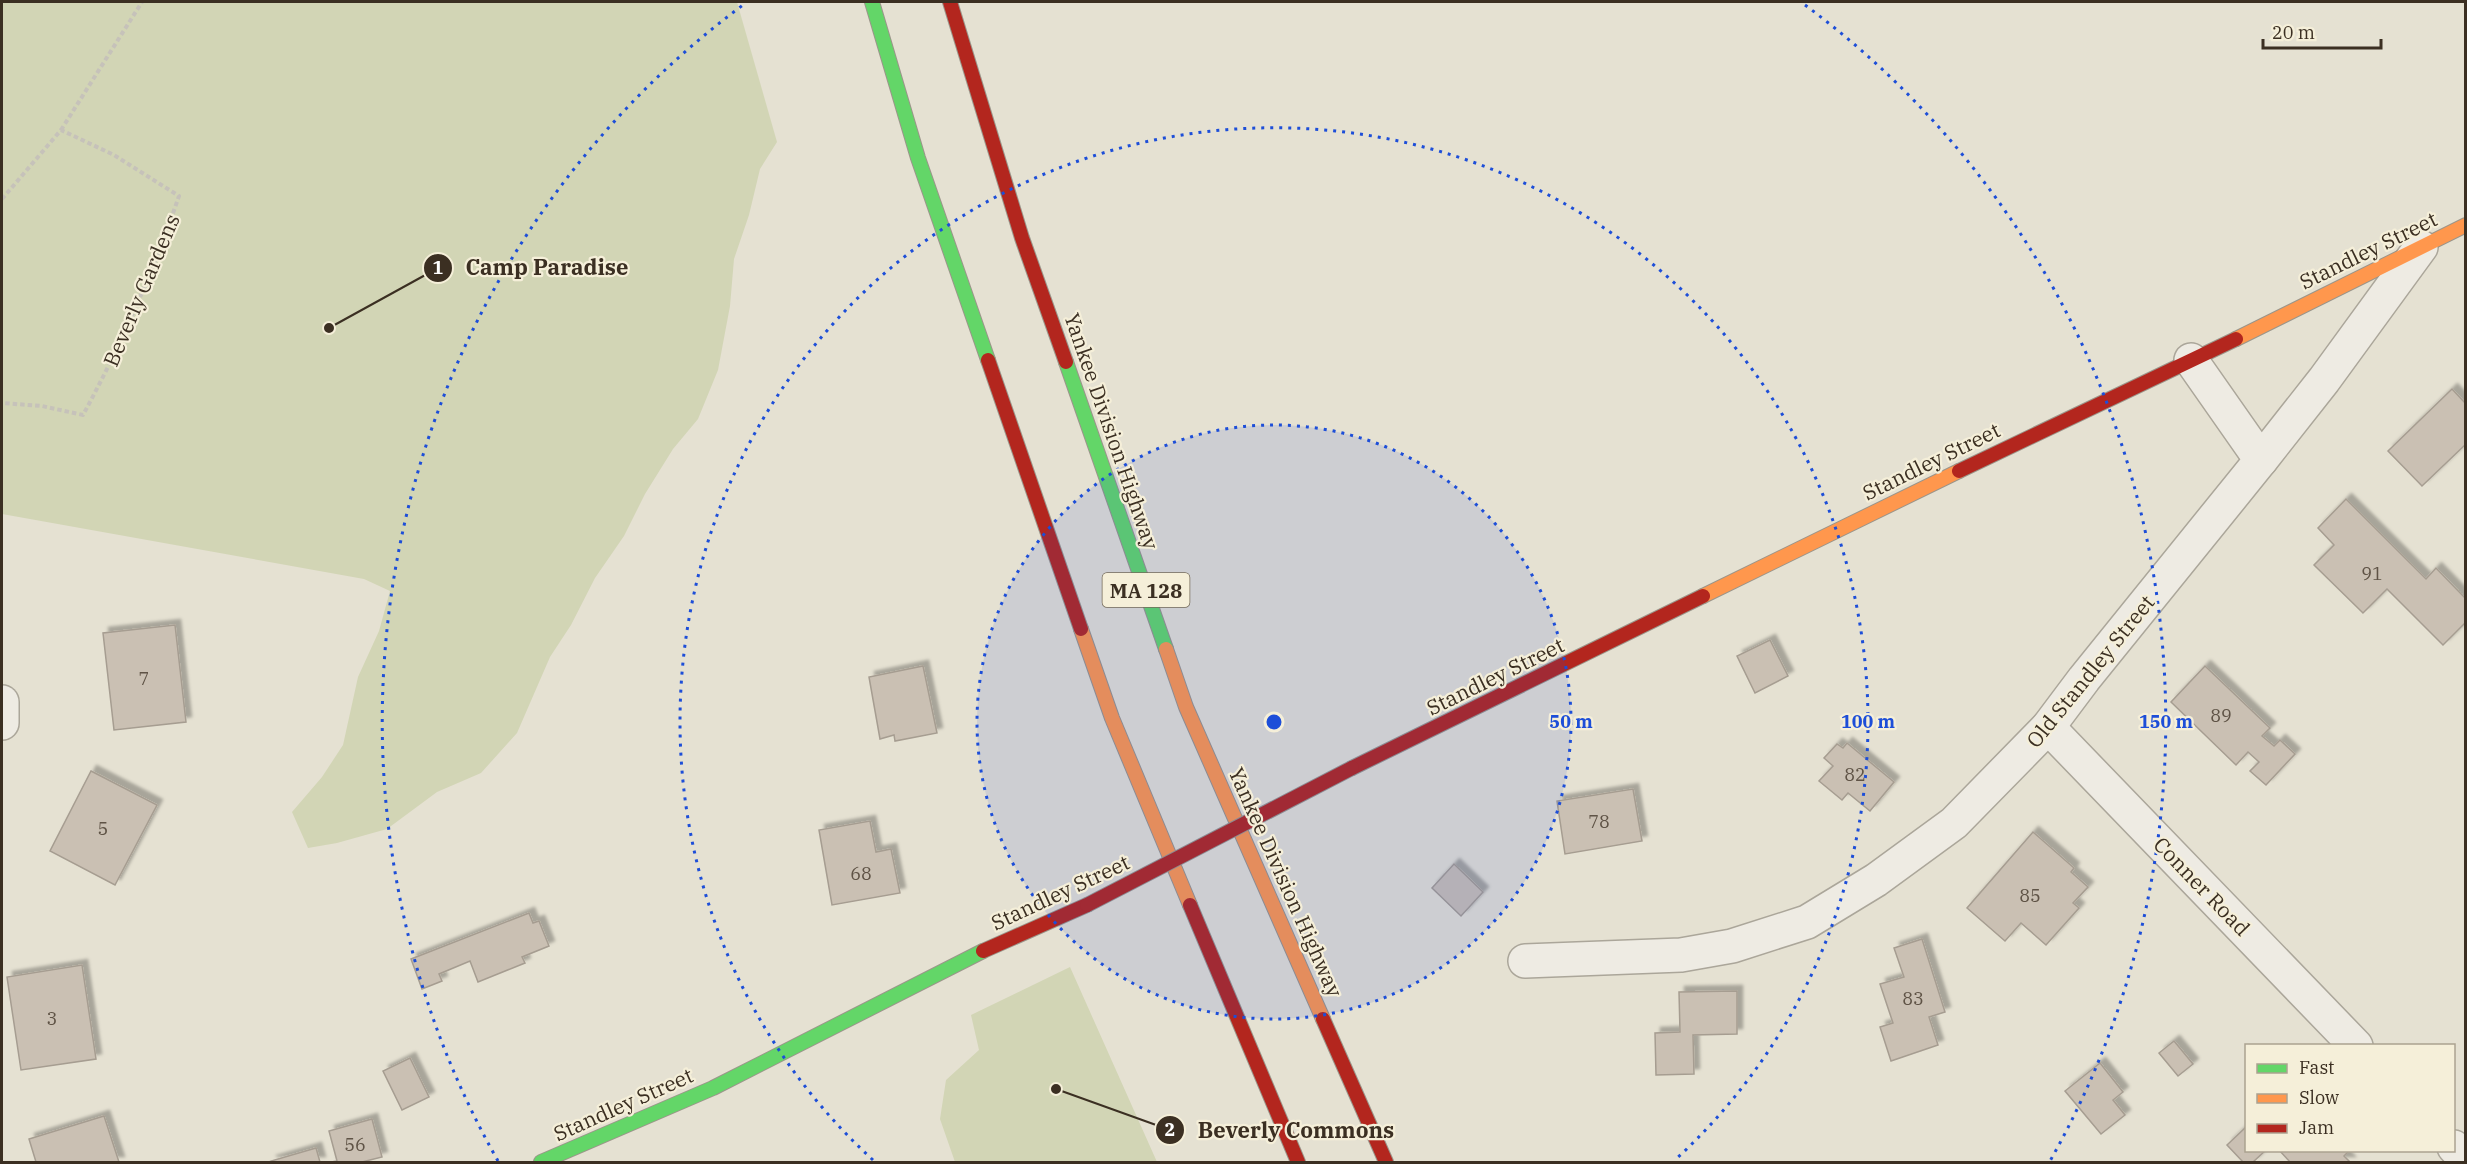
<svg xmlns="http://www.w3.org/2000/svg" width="2467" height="1164" viewBox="0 0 2467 1164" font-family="'IBM Plex Serif',serif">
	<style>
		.green { fill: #d2d5b5 }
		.building { fill: #cac0b3; stroke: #a69d91; stroke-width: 1.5; filter: url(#shadow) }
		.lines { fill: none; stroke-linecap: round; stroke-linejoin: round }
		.street-casing { stroke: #aba69a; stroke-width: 36 }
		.fast-casing { stroke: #9b958a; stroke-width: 16 }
		.slow-casing { stroke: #9b958a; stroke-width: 16 }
		.jam-casing { stroke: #9b958a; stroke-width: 16 }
		.path { stroke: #c6c2ba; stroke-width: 4; stroke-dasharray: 4.5 3; stroke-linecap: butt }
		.street { stroke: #eeebe3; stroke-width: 33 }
		.fast { stroke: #63d668; stroke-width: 14 }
		.slow { stroke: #ff974d; stroke-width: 14 }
		.jam { stroke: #b3261e; stroke-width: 14 }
		.jam-bridge-casing { stroke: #9b958a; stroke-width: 16; stroke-linecap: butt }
		.jam-bridge { stroke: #b3261e; stroke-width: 14 }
		.ring { fill: none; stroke: #1d4ed8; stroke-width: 3; stroke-dasharray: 3 6 }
		.labels { text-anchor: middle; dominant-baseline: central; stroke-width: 4.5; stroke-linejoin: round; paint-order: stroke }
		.number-label { font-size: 18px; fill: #5f5346 }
		.shield { fill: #f5efd9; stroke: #736959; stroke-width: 1.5 }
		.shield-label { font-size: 20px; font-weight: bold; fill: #3b2f22 }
		.street-label { font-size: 21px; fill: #3b2f22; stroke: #f5efd9 }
		.centre { fill: #1d4ed8; stroke: #f5efd9; stroke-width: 3 }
		.ring-label { font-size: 18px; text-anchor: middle; font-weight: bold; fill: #1d4ed8; stroke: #f5efd9; stroke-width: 4.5; stroke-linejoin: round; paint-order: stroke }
		.leader { fill: none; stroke: #3b2f22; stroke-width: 2 }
		.callout-dot { fill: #3b2f22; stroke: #f5efd9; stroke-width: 2 }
		.mark-label { font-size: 18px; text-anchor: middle; font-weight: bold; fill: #fff }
		.callout-label { font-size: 22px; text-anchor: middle; font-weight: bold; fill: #3b2f22; stroke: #f5efd9; stroke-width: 4.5; stroke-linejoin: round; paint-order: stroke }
	</style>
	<defs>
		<filter id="shadow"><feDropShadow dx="5.5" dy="-5.5" stdDeviation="1.5" flood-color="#0004"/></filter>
	</defs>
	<rect width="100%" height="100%" fill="#e5e1d2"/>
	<!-- green -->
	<g class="green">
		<path d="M2 2H737L777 142 760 169 749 215 734 259 730 306 718 370 698 419 673 449 645 494 624 536 595 578 571 625 550 657 517 733 481 773 437 792 387 829 337 843 308 848 292 812 322 777 343 745 358 677 379 631 390 591 364 579 2 514Z"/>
		<path d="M1070 967 1157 1162H955L940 1119 946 1080 979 1050 971 1015Z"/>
	</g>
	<!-- building -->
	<g class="building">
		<path d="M2452 389 2466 404V444L2422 486 2388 451Z"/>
		<path d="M2346 499 2426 579 2436 568 2466 599V622L2443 645 2387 589 2363 613 2314 565 2334 545 2318 528Z"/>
		<path d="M175 625 186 722 114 730 103 633Z"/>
		<path d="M1770 640 1788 676 1755 693 1737 656Z"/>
		<path d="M923 666 937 733 895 741 894 735 880 739 869 677Z"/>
		<path d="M2205 666 2270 728 2262 736 2274 746 2280 740 2295 754 2266 785 2250 771 2259 762 2248 752 2236 765 2171 702Z"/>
		<path d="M1847 743 1894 782 1870 811 1848 793 1842 800 1819 781 1833 766 1824 758 1837 744 1843 748Z"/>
		<path d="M91 771 157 805 115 885 50 851Z"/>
		<path d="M1633 789 1642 841 1565 854 1557 801Z"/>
		<path d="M870 821 876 852 891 849 900 893 832 905 819 830Z"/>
		<path d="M2033 832 2074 868 2071 872 2088 887 2073 903 2079 908 2046 945 2021 923 2005 941 1967 908Z"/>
		<path d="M1454 864 1483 892 1461 916 1432 888Z"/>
		<path d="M529 913 533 923 539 921 549 946 522 957 525 963 478 982 470 961 439 974 442 981 422 989 411 959Z"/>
		<path d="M1922 939 1945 1012 1929 1017 1938 1045 1891 1061 1880 1027 1893 1023 1880 984 1904 977 1894 948Z"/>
		<path d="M82 965 96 1059 21 1070 7 977Z"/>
		<path d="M1737 991V1034L1693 1035 1694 1074 1656 1075 1655 1033 1680 1032 1679 992Z"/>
		<path d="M2174 1041 2193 1064 2178 1076 2159 1053Z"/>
		<path d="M410 1058 429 1097 402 1110 383 1071Z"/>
		<path d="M2100 1063 2123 1092 2113 1100 2125 1115 2101 1134 2065 1091Z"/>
		<path d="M104 1116 119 1162H36L29 1139Z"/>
		<path d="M372 1119 382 1157 362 1162H331L337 1161 329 1131Z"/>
		<path d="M2246 1127V1150H2266L2253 1162H2243L2227 1145Z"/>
		<path d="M316 1148 320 1162H272L271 1161Z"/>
		<path d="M2279 1150H2347L2348 1152 2344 1156 2350 1162H2290Z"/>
	</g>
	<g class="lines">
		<!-- street casing -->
		<g class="street-casing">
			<g id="street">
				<path d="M2261 460 2324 380 2421 247"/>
				<path d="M2 702V723"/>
				<path d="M2048 727 2356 1046"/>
				<path d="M1525 961 1681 955 1732 946 1807 922 1876 880 1954 823 2048 727 2084 679 2261 460 2191 360"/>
				<path d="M2454 1147 2466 1160"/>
			</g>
		</g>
		<!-- fast casing -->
		<g class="fast-casing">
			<g id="fast">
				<path d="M872 2 918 158 988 360"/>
				<path d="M1066 362 1166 649"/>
				<path d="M541 1162 713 1088 983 951"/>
			</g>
		</g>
		<!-- slow casing -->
		<g class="slow-casing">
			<g id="slow">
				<path d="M2236 339 2466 225"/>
				<path d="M1703 596 1959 471"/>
				<path d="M1081 629 1112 718 1190 905"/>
				<path d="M1166 649 1186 707 1323 1019"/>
			</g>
		</g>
		<!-- jam casing -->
		<g class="jam-casing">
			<g id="jam">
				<path d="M950 2 1022 238 1066 362"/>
				<path d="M988 360 1081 629"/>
				<path d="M1959 471 2236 339"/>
				<path d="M1352 768 1703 596"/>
				<path d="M1190 905 1298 1162"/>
				<path d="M983 951 1087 905"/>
				<path d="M1323 1019 1386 1162"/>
			</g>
		</g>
		<!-- path -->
		<g class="path">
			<path d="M61 130 142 2"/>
			<path d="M2 199 61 130 114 155 179 196C153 272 121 345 83 415L42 406 2 403"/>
		</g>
		<!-- street -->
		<use href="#street" class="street"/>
		<!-- fast -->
		<use href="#fast" class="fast"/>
		<!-- slow -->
		<use href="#slow" class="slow"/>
		<!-- jam -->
		<use href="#jam" class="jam"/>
		<!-- jam-bridge casing -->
		<g class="jam-bridge-casing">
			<path id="jam-bridge" d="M1087 905 1352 768"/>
		</g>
		<!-- jam-bridge -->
		<use href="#jam-bridge" class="jam-bridge"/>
	</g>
	<!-- distance rings -->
	<circle cx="1274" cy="722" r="297" fill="#1d4ed8" fill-opacity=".12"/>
	<g class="ring">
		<circle cx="1274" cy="722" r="297"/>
		<path d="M873 1160A594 594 0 1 1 1675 1160"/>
		<path d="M498 1161A892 892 0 0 1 743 5M1805 5A892 892 0 0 1 2050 1161"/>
	</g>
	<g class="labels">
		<!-- number labels -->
		<g class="number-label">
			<text x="2372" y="573">91</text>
			<text x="144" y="678">7</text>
			<text x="2221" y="715">89</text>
			<text x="1855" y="774">82</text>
			<text x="1599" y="821">78</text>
			<text x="103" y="828">5</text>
			<text x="861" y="873">68</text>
			<text x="2030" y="895">85</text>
			<text x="1913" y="998">83</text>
			<text x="52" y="1018">3</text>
			<text x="355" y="1144">56</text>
		</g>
		<!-- shield labels -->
		<rect class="shield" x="1102.5" y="573" width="87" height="34" rx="4.5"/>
		<g class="shield-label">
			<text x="1146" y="590">MA 128</text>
		</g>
		<!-- street labels -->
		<g class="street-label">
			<text transform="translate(2368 250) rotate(-26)">Standley Street</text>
			<text transform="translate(141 290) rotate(-67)">Beverly Gardens</text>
			<text transform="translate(1112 431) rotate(71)">Yankee Division Highway</text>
			<text transform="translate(1931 461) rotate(-26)">Standley Street</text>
			<text transform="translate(2090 671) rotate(-51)">Old Standley Street</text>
			<text transform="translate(1495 676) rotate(-26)">Standley Street</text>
			<text transform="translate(1286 882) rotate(66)">Yankee Division Highway</text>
			<text transform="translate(2202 886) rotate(46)">Conner Road</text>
			<text transform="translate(1060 892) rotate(-25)">Standley Street</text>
			<text transform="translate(623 1104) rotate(-24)">Standley Street</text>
		</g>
	</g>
	<circle cx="1274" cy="722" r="9" class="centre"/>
	<g class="ring-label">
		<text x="1571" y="728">50 m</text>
		<text x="1868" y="728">100 m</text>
		<text x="2166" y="728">150 m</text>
	</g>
	<!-- callouts -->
	<path class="leader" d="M329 328L438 268M1056 1089L1170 1130"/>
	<g class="callout-dot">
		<circle cx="329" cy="328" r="6"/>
		<circle cx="1056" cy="1089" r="6"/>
		<circle cx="438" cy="268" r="15"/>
		<circle cx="1170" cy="1130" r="15"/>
	</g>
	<g class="mark-label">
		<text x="438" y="274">1</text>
		<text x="1170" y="1136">2</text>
	</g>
	<g class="callout-label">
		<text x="547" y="275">Camp Paradise</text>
		<text x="1296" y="1138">Beverly Commons</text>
	</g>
	<!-- border -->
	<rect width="2467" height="1164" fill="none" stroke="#3b2f22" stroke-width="6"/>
	<!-- legend -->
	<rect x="2245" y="1044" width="210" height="108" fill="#f5efd9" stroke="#aba290" stroke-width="1.5"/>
	<rect x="2257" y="1064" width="30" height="9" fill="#63d668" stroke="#aba290" stroke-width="1.5"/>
	<text x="2299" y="1074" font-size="18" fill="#3b2f22">Fast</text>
	<rect x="2257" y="1094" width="30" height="9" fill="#ff974d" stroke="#aba290" stroke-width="1.5"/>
	<text x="2299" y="1104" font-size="18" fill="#3b2f22">Slow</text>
	<rect x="2257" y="1124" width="30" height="9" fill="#b3261e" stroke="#aba290" stroke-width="1.5"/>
	<text x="2299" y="1134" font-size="18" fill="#3b2f22">Jam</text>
	<!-- scale -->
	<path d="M2263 39v9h118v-9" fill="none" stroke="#3b2f22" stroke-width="3"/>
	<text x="2272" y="39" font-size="18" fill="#3b2f22" stroke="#f5efd9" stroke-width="4.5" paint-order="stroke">20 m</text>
</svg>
